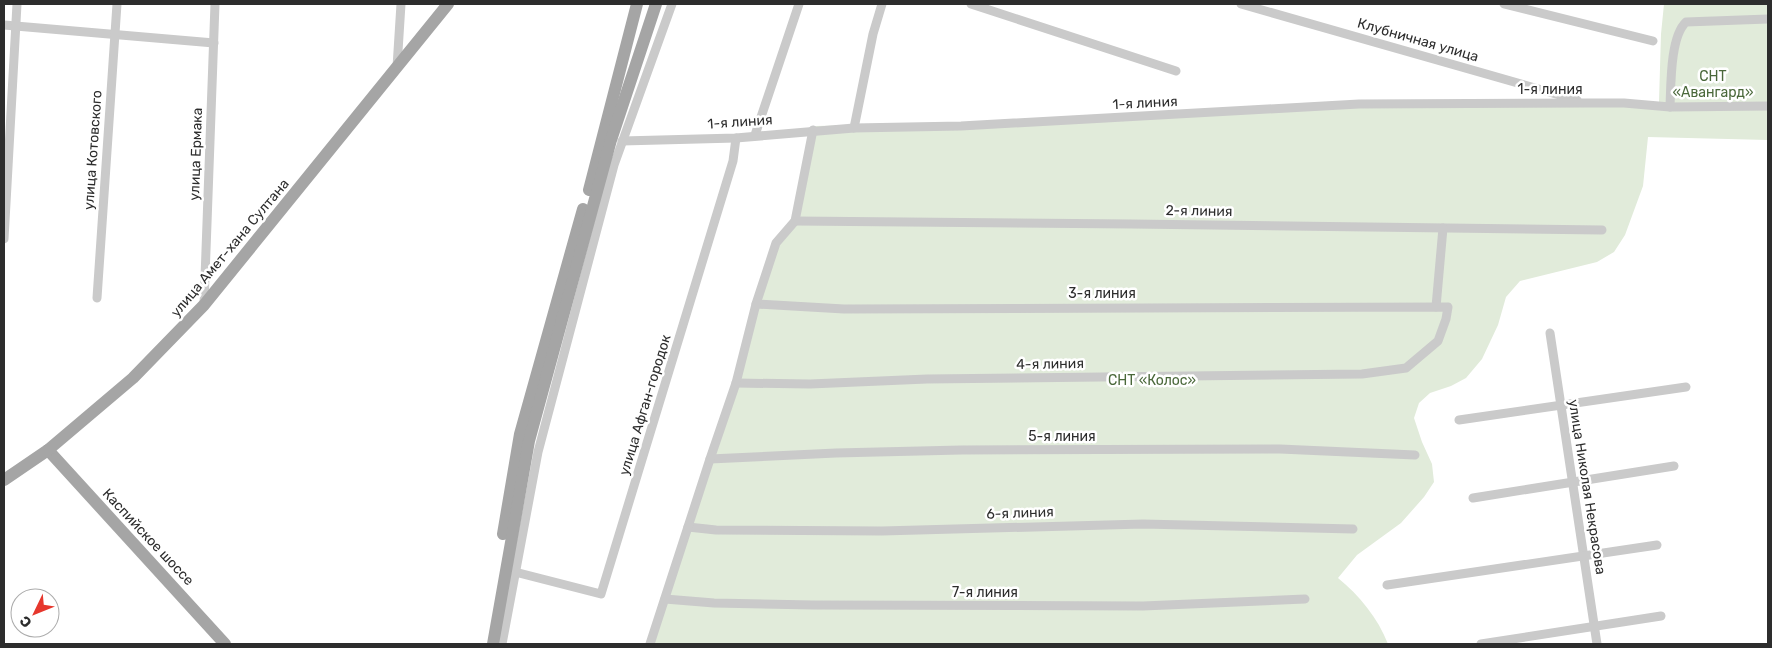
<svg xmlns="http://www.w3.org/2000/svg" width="1772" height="648" viewBox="0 0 1772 648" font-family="Rubik,sans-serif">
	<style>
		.green { fill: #e1ebda }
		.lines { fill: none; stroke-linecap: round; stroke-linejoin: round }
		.minor { stroke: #cacaca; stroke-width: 9 }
		.primary { stroke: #a5a5a5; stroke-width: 12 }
		.labels { text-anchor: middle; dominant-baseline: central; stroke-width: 5; stroke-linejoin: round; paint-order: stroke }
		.street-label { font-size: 14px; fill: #2d2d2d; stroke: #fff }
		.park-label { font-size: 14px; fill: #4a683a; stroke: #fff }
	</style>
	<rect width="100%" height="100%" fill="#fff"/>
	<!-- green -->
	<path class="green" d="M1664 4H1768V140L1648 137 1643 186 1625 235 1614 252 1597 262 1520 281 1506 297 1498 325 1482 359 1466 378 1451 386 1430 393 1419 403 1414 418 1422 442 1432 464 1434 482 1424 497 1401 523 1357 555 1338 578C1359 595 1378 618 1388 644H654L770 265 777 248 795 226 811 157 815 126 945 123 1474 100 1659 102 1661 34Z"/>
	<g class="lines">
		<!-- minor -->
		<g class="minor">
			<path d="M971 4 1176 71"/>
			<path d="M1241 4 1577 100"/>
			<path d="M1504 4 1653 41"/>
			<path d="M4 25 214 43"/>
			<path d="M397 67 401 4"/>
			<path d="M1670 107C1671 85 1670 37 1686 22L1768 19"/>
			<path d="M854 128 873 34 882 4"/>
			<path d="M755 135 799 4"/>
			<path d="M622 141 736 138 854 128 961 126 1359 104 1587 103H1624L1670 107 1768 106"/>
			<path d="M795 221 1132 224 1602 230"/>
			<path d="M4 239 17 4"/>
			<path d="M97 298 117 4"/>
			<path d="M204 305 215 4"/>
			<path d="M1436 307 1443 228"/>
			<path d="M1550 333 1597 644"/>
			<path d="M736 383 810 384 927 379 1362 374 1406 368 1438 341 1446 319 1448 307 844 309 756 304"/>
			<path d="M1459 420 1686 387"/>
			<path d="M710 459 836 453 961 450 1280 449 1415 455"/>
			<path d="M1473 498 1674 466"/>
			<path d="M688 527 716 530 882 531 1143 524 1353 529"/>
			<path d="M515 572 601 594 733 161 736 138"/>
			<path d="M1387 585 1657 545"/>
			<path d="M665 599 714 603 813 605 1143 606 1305 599"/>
			<path d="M502 644 538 452 614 165 672 4"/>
			<path d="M650 644 710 459 736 383 756 304 776 243 795 221 813 130"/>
			<path d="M1481 644 1661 616"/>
		</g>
		<!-- primary -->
		<g class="primary">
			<path d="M589 190 637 4"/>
			<path d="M48 450 225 644"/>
			<path d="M4 480 48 450 133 378 204 305 448 4"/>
			<path d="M503 534 520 434 583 209"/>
			<path d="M493 644 529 441 611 140 656 4"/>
		</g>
	</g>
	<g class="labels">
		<!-- street labels -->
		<g class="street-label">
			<text transform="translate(1418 40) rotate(16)">Клубничная улица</text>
			<text x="1550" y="89">1-я линия</text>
			<text transform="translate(1145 103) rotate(-3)">1-я линия</text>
			<text transform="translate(740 122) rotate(-4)">1-я линия</text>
			<text transform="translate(93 150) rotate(-86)">улица Котовского</text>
			<text transform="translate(196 154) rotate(-88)">улица Ермака</text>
			<text transform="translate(1199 211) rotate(1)">2-я линия</text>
			<text transform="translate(230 248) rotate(-50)">улица Амет-хана Султана</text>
			<text x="1102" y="293">3-я линия</text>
			<text transform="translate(1050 364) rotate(-1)">4-я линия</text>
			<text transform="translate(645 405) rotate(-73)">улица Афган-городок</text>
			<text x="1062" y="436">5-я линия</text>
			<text transform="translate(1587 487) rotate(81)">улица Николая Некрасова</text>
			<text transform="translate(1020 513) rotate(-2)">6-я линия</text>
			<text transform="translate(148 537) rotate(47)">Каспийское шоссе</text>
			<text x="985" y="592">7-я линия</text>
		</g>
		<!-- park labels -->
		<g class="park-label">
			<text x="1713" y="76">СНТ<tspan x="1713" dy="16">«Авангард»</tspan></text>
			<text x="1152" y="380">СНТ «Колос»</text>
		</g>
	</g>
	<!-- border -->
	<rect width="1772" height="648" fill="none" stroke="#2d2d2d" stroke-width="10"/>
	<!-- north arrow -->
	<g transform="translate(35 613) rotate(227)"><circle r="24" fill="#ffffff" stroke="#ababab"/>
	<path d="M0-4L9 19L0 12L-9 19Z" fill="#e6372d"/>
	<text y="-8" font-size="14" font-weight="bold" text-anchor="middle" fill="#2d2d2d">С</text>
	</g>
</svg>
